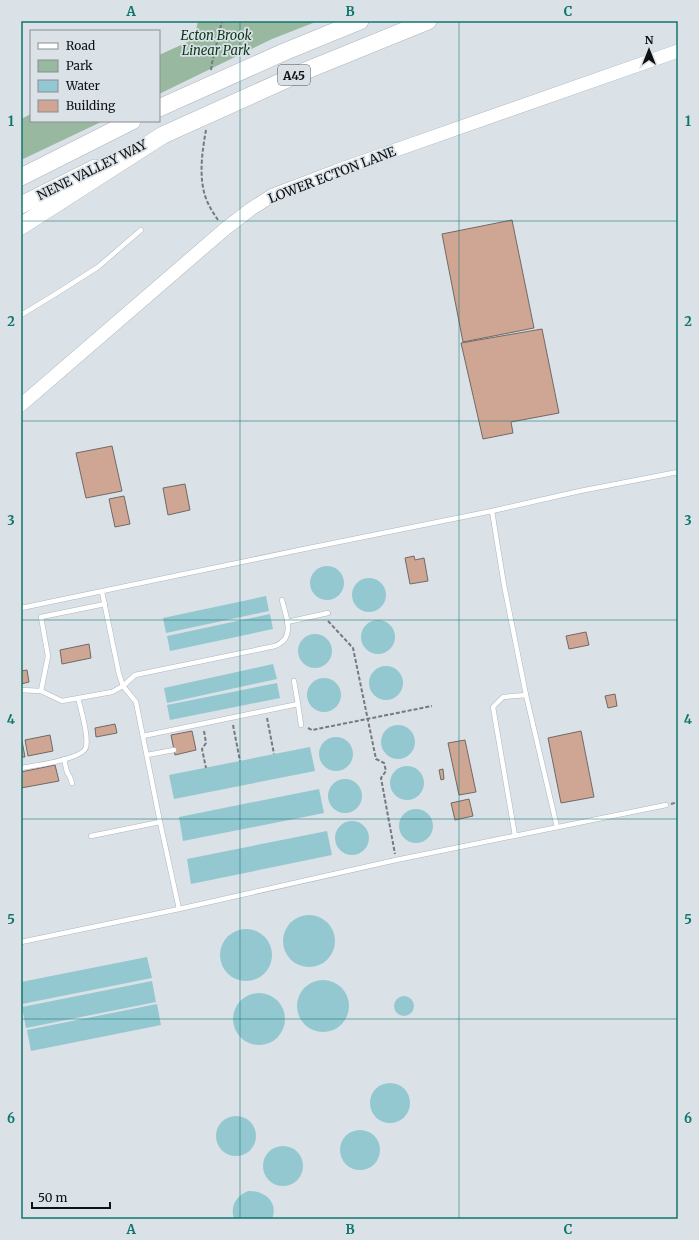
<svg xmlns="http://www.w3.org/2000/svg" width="699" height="1240" viewBox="0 0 699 1240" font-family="Merriweather,serif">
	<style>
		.green { fill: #98b99f }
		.water { fill: #94c8d0 }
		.building { fill: #cfa693; stroke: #716966 }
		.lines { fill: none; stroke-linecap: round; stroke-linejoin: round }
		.lane-casing { stroke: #afb6bc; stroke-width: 5.5 }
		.secondary-casing { stroke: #afb6bc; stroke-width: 14 }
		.highway-casing { stroke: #afb6bc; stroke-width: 18 }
		.path { stroke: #757a7e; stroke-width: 2; stroke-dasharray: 4 2; stroke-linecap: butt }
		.lane { stroke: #fff; stroke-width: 4.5 }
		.secondary { stroke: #fff; stroke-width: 13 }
		.highway { stroke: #fff; stroke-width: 17 }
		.grid { fill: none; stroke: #0f766e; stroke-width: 1; stroke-opacity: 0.55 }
		.labels { text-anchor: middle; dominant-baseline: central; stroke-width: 3.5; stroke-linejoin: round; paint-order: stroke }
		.shield { fill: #dae1e7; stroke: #4b4f52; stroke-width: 1 }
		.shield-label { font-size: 12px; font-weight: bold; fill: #0e1012 }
		.park-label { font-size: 13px; font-style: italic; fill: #0c371b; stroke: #dae1e7 }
		.street-label { font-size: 13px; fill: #0e1012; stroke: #dae1e7 }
		.neatline { fill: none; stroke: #0f766e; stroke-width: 1.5 }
		.grid-label { font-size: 13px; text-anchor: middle; font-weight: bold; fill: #0f766e }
	</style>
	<rect width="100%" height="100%" fill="#dae1e7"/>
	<!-- green -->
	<g class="green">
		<path d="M198 21H318L272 39 159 94V55L194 39Z"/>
		<path d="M31 114V121H103L21 160V119Z"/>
	</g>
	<!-- water -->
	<g class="water">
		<circle cx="327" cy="583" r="17"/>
		<circle cx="369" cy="595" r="17"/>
		<path d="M266 596 269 611 166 633 163 618Z"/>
		<path d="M270 614 273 629 170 651 167 636Z"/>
		<circle cx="378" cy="637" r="17"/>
		<circle cx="315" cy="651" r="17"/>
		<path d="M273 664 277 679 167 703 164 688Z"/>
		<circle cx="386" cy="683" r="17"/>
		<circle cx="324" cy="695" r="17"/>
		<path d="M277 683 280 698 170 720 167 705Z"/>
		<circle cx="398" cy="742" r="17"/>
		<circle cx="336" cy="754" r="17"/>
		<path d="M310 747 315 771 174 799 169 775Z"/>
		<circle cx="407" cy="783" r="17"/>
		<circle cx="345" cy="796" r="17"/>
		<path d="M319 789 324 813 183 841 179 817Z"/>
		<circle cx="416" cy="826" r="17"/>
		<circle cx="352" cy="838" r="17"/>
		<path d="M327 831 332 855 191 884 187 859Z"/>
		<circle cx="309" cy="941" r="26"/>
		<circle cx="246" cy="955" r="26"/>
		<path d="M147 957 152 978 22 1004 21 982Z"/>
		<circle cx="323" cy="1006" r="26"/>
		<path d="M152 981 156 1002 26 1028 22 1007Z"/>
		<circle cx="259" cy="1019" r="26"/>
		<circle cx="404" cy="1006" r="10"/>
		<path d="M157 1004 161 1025 31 1051 27 1030Z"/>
		<circle cx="390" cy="1103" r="20"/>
		<circle cx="236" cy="1136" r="20"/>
		<circle cx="360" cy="1150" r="20"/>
		<circle cx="283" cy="1166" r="20"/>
		<path d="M248 1191C264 1190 279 1202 272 1219H234C230 1206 236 1196 248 1191Z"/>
	</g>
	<!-- building -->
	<g class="building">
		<path d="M512 220 534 328 463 342 442 234Z"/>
		<path d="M542 329 559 413 511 422 513 433 483 439 461 343Z"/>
		<path d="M112 446 122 491 86 498 76 453Z"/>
		<path d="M185 484 190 510 168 515 163 488Z"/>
		<path d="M124 496 130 524 115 527 109 499Z"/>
		<path d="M414 556 415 560 424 558 428 581 410 584 405 558Z"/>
		<path d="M586 632 589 645 569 649 566 636Z"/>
		<path d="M89 644 91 658 62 664 60 650Z"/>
		<path d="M27 670 29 682 21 684V671Z"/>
		<path d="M615 694 617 706 608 708 605 696Z"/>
		<path d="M115 724 117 733 96 737 95 728Z"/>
		<path d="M192 731 196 750 175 755 171 735Z"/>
		<path d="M581 731 594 797 561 803 548 738Z"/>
		<path d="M50 735 53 751 28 756 25 740Z"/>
		<path d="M465 740 476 792 459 795 448 743Z"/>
		<path d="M22 741 25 757H21V742Z"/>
		<path d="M55 765 59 781 21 788V772Z"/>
		<path d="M443 769 444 779 441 780 439 770Z"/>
		<path d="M469 799 473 816 455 820 451 803Z"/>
	</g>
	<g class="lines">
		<!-- lane casing -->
		<g class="lane-casing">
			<g id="lane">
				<path d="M21 315 54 295 98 267 141 230"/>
				<path d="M492 511 580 491 678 472"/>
				<path d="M102 592 119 674 123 686 136 702 160 822 179 909"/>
				<path d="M21 608 304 549 492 511 504 585 526 695 557 827"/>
				<path d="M287 622 328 613"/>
				<path d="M21 690 41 691 62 701 112 692 123 686 135 675 275 646C296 638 286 617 282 600"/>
				<path d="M41 691 48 656 41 617 105 604"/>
				<path d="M298 704 301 725"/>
				<path d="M143 736 298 704 294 681"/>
				<path d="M147 755 174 750"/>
				<path d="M64 759 67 772 70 777 72 783"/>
				<path d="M21 768C33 766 84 759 86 747 89 736 81 710 78 698"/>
				<path d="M91 836 160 822"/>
				<path d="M515 836 493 707 503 697 526 695"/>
				<path d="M21 942 179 909 396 860 666 805"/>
			</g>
		</g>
		<!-- secondary casing -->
		<g class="secondary-casing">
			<path id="secondary" d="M21 405 225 229 251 209 273 195 336 171 678 51"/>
		</g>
		<!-- highway casing -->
		<g class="highway-casing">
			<g id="highway">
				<path d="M159 108 284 52 360 21"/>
				<path d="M21 177 132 121"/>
				<path d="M21 205 95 168"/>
				<path d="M21 226 163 135 305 71 428 21"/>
			</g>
		</g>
		<!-- path -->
		<g class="path">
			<path d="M211 70 212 63 222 21"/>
			<path d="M206 130C202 152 198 180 207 201 210 208 214 214 218 220"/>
			<path d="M328 621 353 648 376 759 384 763 386 771 381 778 395 854"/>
			<path d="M267 718 274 754"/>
			<path d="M233 725 240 761"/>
			<path d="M308 728 312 730 432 706"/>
			<path d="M204 731 206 743 202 749 206 768"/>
			<path d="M671 804 678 802"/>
		</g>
		<!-- lane -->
		<use href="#lane" class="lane"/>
		<!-- secondary -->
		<use href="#secondary" class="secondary"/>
		<!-- highway -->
		<use href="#highway" class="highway"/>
	</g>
	<!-- grid -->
	<path class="grid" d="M240 21V1219M459 21V1219M21 221H678M21 421H678M21 620H678M21 819H678M21 1019H678"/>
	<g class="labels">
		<!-- shield labels -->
		<rect class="shield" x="278" y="65" width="32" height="20" rx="3"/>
		<g class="shield-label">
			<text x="294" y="75">A45</text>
		</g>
		<!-- park labels -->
		<g class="park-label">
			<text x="216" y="35">Ecton Brook<tspan x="216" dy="15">Linear Park</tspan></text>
		</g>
		<!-- street labels -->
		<g class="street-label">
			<text transform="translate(92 170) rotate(-26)">NENE VALLEY WAY</text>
			<text transform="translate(332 175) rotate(-21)">LOWER ECTON LANE</text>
		</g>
	</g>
	<!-- border -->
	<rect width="699" height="1240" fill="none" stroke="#dae1e7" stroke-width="44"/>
	<!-- legend -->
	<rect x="30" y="30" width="130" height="92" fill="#dae1e7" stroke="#888d92"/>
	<rect x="38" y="43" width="20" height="6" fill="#ffffff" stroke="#888d92"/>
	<text x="66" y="50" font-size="12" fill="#0e1012">Road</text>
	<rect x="38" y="60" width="20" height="12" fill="#98b99f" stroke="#888d92"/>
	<text x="66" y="70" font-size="12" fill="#0e1012">Park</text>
	<rect x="38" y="80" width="20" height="12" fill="#94c8d0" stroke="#888d92"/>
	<text x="66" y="90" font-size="12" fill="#0e1012">Water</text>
	<rect x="38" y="100" width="20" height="12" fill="#cfa693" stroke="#888d92"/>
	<text x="66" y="110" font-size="12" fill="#0e1012">Building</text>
	<!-- north arrow -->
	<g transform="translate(649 50)" stroke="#dae1e7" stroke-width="3" paint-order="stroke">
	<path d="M0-3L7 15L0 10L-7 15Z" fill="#0e1012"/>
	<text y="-6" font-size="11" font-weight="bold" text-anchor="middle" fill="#0e1012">N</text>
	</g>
	<!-- scale -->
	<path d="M32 1202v6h78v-6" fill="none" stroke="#0e1012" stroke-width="2"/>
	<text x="38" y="1202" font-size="12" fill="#0e1012" stroke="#dae1e7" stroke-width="3" paint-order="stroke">50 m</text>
	<rect x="22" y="22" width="655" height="1196" class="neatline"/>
	<g class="grid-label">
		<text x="131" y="16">A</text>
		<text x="350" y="16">B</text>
		<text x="568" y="16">C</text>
		<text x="11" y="126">1</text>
		<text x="688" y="126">1</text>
		<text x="11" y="326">2</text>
		<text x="688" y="326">2</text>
		<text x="11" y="525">3</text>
		<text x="688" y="525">3</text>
		<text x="11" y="724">4</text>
		<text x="688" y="724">4</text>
		<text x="11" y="924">5</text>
		<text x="688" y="924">5</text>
		<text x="11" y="1123">6</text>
		<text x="688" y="1123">6</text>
		<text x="131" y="1234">A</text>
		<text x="350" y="1234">B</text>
		<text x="568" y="1234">C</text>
	</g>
</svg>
